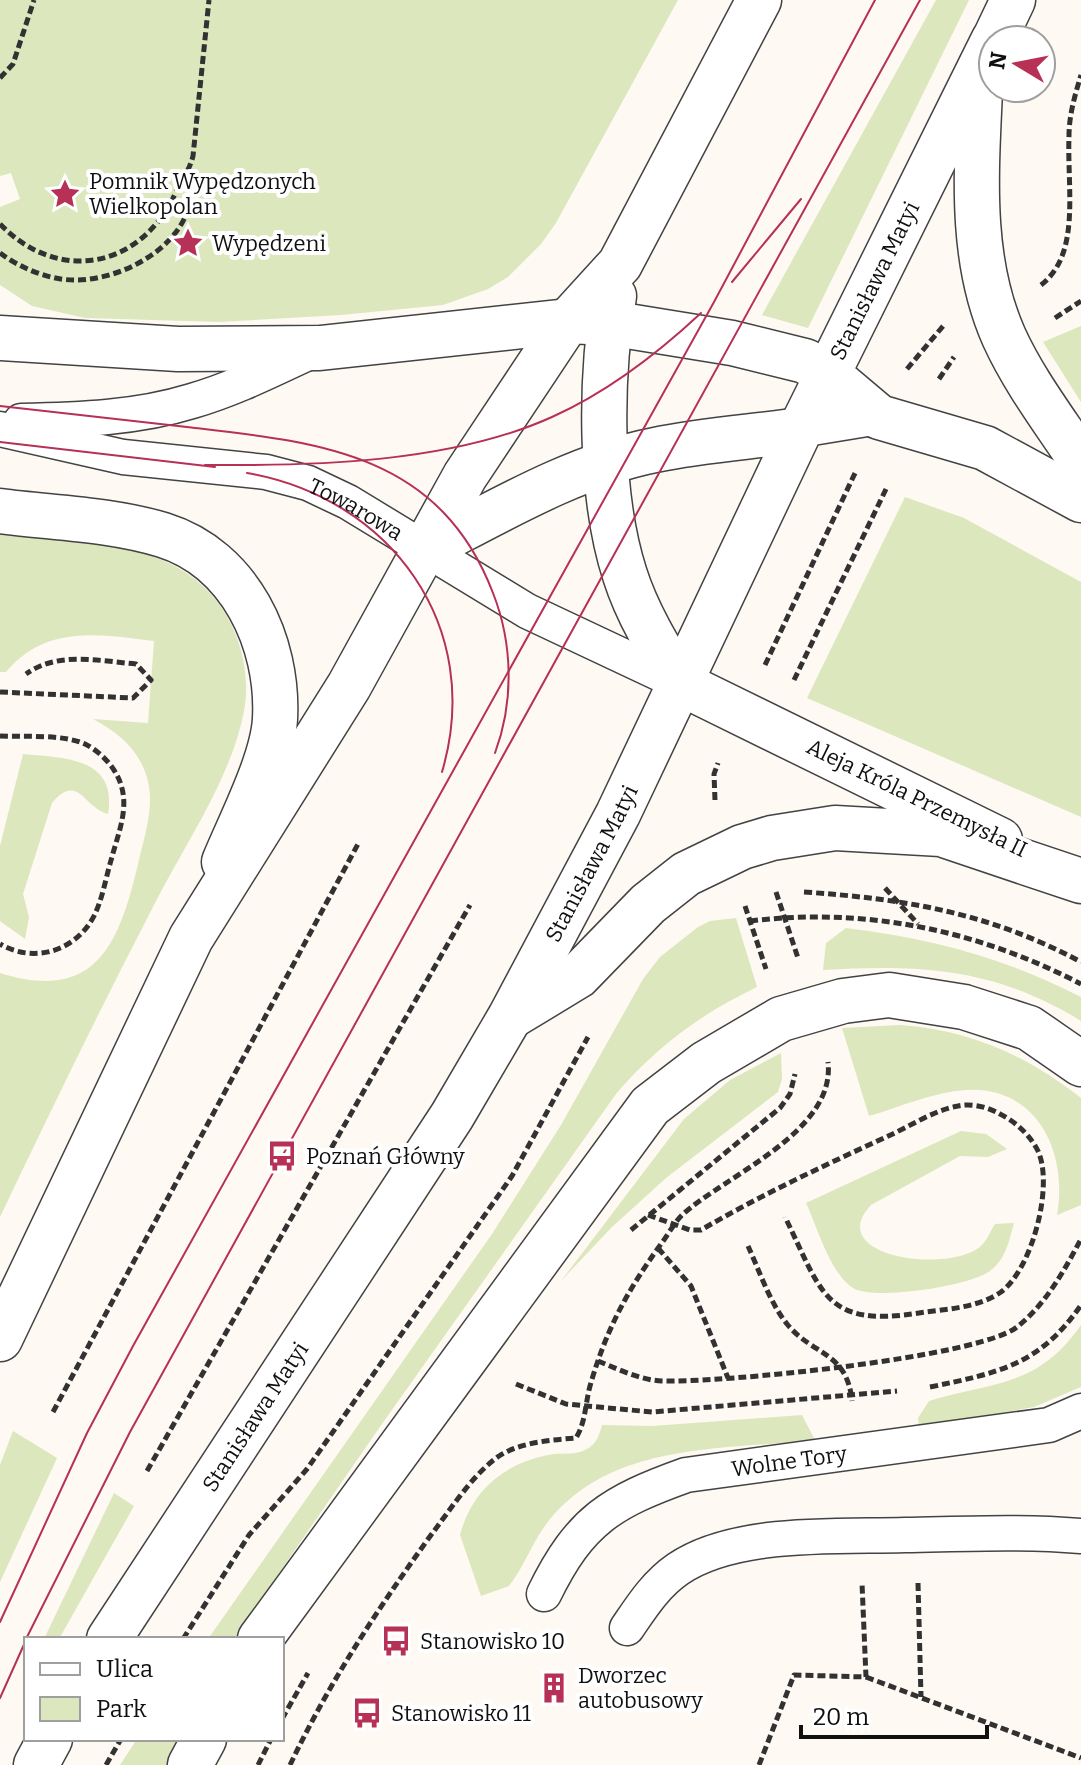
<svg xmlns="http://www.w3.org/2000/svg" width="1081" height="1765" viewBox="0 0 1081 1765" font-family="Bitter,serif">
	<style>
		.green { fill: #dde7be }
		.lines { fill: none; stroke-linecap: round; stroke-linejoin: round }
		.service-casing { stroke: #434343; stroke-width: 37 }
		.minor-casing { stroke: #434343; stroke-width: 47 }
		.tertiary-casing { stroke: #434343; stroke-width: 47 }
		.path { stroke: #323232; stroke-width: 5; stroke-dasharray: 8 4; stroke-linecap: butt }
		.service { stroke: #fff; stroke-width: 34 }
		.minor { stroke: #fff; stroke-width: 44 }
		.tertiary { stroke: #fff; stroke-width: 44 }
		.tram { stroke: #b73056; stroke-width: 2 }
		.labels { text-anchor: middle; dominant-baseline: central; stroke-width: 8; stroke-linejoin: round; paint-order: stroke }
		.poi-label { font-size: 22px; fill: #101010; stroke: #fff; text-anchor: start }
		.street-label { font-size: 22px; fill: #101010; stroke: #fff }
	</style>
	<rect width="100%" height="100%" fill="#fef9f3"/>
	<!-- green -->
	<g class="green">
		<path d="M0 0H678L556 223 541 244 508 277 488 289 443 305 341 315 219 322 85 318 32 306 0 285V207L20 199 11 173 0 176Z"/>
		<path d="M936 0H969L808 328 762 315Z"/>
		<path d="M1081 326V402L1043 342Z"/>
		<path d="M905 497 964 518 1081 582V817L807 698Z"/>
		<path d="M0 534C67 541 155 538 206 589 237 620 252 668 244 711 231 779 186 842 155 903 101 1007 50 1112 0 1217V973C99 1004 120 940 139 860 146 830 157 799 144 769 134 745 115 731 93 719L148 723 154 641C97 634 46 625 6 672H0Z"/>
		<path d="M23 754C61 758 118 756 108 814 84 808 78 772 52 803L23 894 29 917 25 939 0 921V846Z"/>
		<path d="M736 918 757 987C702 1013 656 1047 616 1094L377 1431 277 1576 239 1639H208L492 1234 561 1125 643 979 660 957 698 927 710 921Z"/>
		<path d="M846 928C930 938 1005 958 1081 997V1021C996 968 920 964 823 970L826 943Z"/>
		<path d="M900 1025C970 1030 1026 1055 1081 1098V1205L1057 1215C1068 1153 1038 1086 966 1090 933 1092 900 1107 869 1116L842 1028Z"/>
		<path d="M781 1053 782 1079 778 1092 666 1178 611 1228 561 1281 684 1119 730 1080Z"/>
		<path d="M961 1131 986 1134 1007 1149 988 1157 960 1156 871 1205C822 1257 951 1275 982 1245 987 1240 991 1230 995 1224L1014 1223C1009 1241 1006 1259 990 1271 971 1286 873 1301 853 1288 829 1272 818 1228 806 1203Z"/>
		<path d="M1081 1325V1387L1034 1407 919 1428 918 1418 929 1401C994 1381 1037 1388 1081 1325Z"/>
		<path d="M802 1415 815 1440C724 1450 615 1442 551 1518 533 1539 526 1564 509 1586L481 1596 460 1535C472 1488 508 1461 554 1454 564 1453 576 1455 585 1450 596 1445 599 1436 602 1425L652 1426Z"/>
		<path d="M13 1431 57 1458 0 1582V1465Z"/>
		<path d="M114 1493 134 1506 59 1639H44Z"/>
		<path d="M137 1739H181L167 1765H120Z"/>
	</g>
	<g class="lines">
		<!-- service casing -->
		<g class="service-casing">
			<g id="service">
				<path d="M21 421C78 420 137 418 192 401 234 389 273 369 312 351"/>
				<path id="s1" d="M0 429 123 457 266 472 308 483 348 502 527 611 680 683"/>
				<path d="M800 430 879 417"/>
				<path id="s2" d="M544 1594C580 1520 611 1502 686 1475L1049 1425 1081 1411"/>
				<path d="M627 1628C642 1606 656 1584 678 1569 736 1530 837 1537 905 1535 964 1534 1022 1531 1081 1536"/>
			</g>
		</g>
		<!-- minor casing -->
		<g class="minor-casing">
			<g id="minor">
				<path d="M981 66C978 156 966 252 1004 337 1024 381 1054 420 1081 461"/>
				<path d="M614 296C600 378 599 495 625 575 637 613 659 649 680 683L1000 840"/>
				<path d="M0 338 178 349 320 348 568 321 609 323 732 343 805 361 828 374 879 417 985 448 1081 500"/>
				<path d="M0 511C54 518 111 519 163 535 240 559 279 642 275 719 273 760 240 823 224 862"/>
				<path d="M425 549C497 512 574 466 655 450 702 440 752 437 800 430"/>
				<path d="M260 1639 650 1106 706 1063 781 1019 843 1001 889 995 964 1007 1029 1028 1081 1064"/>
				<path d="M190 1765 204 1739"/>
			</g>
		</g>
		<!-- tertiary casing -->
		<g class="tertiary-casing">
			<g id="tertiary">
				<path d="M994 40 1013 0"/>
				<path d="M512 1016 578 976 648 904 686 874 742 847 772 838 835 828 941 834 1081 881"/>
				<path d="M0 1339 191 938 349 686 465 476 568 321 620 264 759 0"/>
				<path id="s3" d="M109 1639 452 1116 510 1017 618 814 800 430 993 41"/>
				<path d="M36 1765 50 1739"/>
			</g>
		</g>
		<!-- path -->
		<g class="path">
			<path d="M0 78 13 64 34 0"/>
			<path d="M0 224C58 284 140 269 175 194 181 180 189 172 193 156L209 0"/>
			<path d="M0 253C20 268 49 280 74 280 128 281 204 236 189 175"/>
			<path d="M1041 285C1081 254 1067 190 1069 136 1069 115 1075 95 1081 75"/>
			<path d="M1055 318 1081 301"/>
			<path d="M907 369 944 325"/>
			<path d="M939 379 954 357"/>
			<path d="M765 665 856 471"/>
			<path d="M794 680 887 487"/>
			<path d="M0 692 133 698 151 680 136 664C99 661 58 651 26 674"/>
			<path d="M0 736C26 737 62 734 85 744 101 752 116 768 121 785 129 809 118 834 112 857 106 876 103 898 94 916 76 951 34 964 0 944"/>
			<path d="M715 800 714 774 718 763"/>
			<path d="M885 888 918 924"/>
			<path d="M776 892 798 958"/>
			<path d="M804 892C906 899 990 913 1081 962"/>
			<path d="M745 906 766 969"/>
			<path d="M750 921C867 907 977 930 1081 984"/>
			<path d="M648 1215 690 1230H701C761 1195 823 1166 886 1137 909 1127 934 1110 958 1106 971 1103 988 1107 1000 1114 1016 1122 1030 1135 1038 1151 1054 1186 1032 1269 1001 1292 978 1308 946 1309 919 1313 824 1328 822 1292 785 1217"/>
			<path d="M631 1230 780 1108 790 1094 795 1074"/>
			<path d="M748 1246C759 1270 770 1303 787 1324 813 1356 847 1351 852 1401"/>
			<path d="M658 1248 691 1286 728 1378"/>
			<path d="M598 1361C618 1369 640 1380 662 1381 720 1383 977 1358 1017 1327 1046 1304 1064 1271 1081 1239"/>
			<path d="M516 1384 566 1404 652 1412 897 1391"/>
			<path d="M930 1387C998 1373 1040 1365 1081 1305"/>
			<path d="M53 1412 358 844"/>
			<path d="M147 1471 470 905"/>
			<path d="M918 1583 921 1697"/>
			<path d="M183 1639 249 1535 307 1469 512 1176 588 1037"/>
			<path d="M866 1677 1081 1758"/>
			<path d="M282 1719 308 1673"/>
			<path d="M106 1765 121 1739"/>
			<path d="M258 1765 271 1739"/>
			<path d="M290 1765C330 1681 377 1610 431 1535 451 1509 472 1475 499 1456 521 1442 551 1440 576 1438 586 1421 585 1405 590 1386 606 1330 627 1291 661 1244 668 1235 674 1223 682 1215 726 1175 836 1132 828 1062"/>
			<path d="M759 1765 794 1675 866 1677 862 1583"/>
		</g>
		<!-- service -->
		<use href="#service" class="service"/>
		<!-- minor -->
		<use href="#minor" class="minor"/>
		<!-- tertiary -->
		<use href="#tertiary" class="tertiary"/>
		<!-- tram -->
		<g class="tram">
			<path d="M732 282 801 199"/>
			<path d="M0 406C62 413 125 420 187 427 317 442 439 452 493 593 513 644 514 702 495 753"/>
			<path d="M0 442 215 467"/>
			<path d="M205 465C315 466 450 463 552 417 608 392 656 355 701 313"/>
			<path d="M247 473C391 498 485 627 442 772"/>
			<path d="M0 1622 87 1433 133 1346 714 302 875 0"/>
			<path d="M26 1639 130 1432 920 0"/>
			<path d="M0 1698 26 1640"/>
		</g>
	</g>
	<!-- icons -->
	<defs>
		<g id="sight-bare" transform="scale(2.4)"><path d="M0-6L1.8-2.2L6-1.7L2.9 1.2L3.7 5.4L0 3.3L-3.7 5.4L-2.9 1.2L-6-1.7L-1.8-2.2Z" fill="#b73056" stroke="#fff" stroke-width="2.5" paint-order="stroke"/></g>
		<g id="bus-bare" transform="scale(2.4)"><path d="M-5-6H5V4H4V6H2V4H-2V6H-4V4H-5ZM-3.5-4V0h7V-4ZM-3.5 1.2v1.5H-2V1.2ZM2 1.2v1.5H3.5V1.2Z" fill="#b73056" stroke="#fff" stroke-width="2.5" paint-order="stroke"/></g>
		<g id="building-bare" transform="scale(2.4)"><path d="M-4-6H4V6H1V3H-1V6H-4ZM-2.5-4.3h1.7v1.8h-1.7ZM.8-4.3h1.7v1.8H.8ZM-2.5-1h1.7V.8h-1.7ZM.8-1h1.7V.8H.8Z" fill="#b73056" stroke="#fff" stroke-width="2.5" paint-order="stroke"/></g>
	</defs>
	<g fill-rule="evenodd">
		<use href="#sight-bare" x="65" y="194"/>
		<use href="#sight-bare" x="188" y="243"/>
		<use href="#bus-bare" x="282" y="1156"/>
		<use href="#bus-bare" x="396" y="1641"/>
		<use href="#building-bare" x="554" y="1688"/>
		<use href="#bus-bare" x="367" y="1713"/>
	</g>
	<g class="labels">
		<!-- poi labels -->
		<g class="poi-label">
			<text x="89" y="181">Pomnik Wypędzonych<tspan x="89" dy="25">Wielkopolan</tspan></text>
			<text x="212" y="243">Wypędzeni</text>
			<text x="306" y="1156">Poznań Główny</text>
			<text x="420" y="1641">Stanowisko 10</text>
			<text x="578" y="1675">Dworzec<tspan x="578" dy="25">autobusowy</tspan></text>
			<text x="391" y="1713">Stanowisko 11</text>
		</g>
		<!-- street labels -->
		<g class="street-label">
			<text stroke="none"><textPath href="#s3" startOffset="1562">Stanisława Matyi</textPath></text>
			<text stroke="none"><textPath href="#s1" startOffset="368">Towarowa</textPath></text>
			<text transform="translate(917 798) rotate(26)">Aleja Króla Przemysła II</text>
			<text stroke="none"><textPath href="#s3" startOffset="914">Stanisława Matyi</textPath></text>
			<text stroke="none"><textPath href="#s3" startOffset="266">Stanisława Matyi</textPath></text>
			<text stroke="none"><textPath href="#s2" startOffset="296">Wolne Tory</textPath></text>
		</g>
	</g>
	<!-- legend -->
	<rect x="24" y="1637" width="260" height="104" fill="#ffffff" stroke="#9f9f9f" stroke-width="2"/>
	<rect x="40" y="1663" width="40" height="12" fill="#ffffff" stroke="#9f9f9f" stroke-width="2"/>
	<text x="96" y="1677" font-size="24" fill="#101010">Ulica</text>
	<rect x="40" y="1697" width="40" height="24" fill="#dde7be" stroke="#9f9f9f" stroke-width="2"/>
	<text x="96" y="1717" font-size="24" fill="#101010">Park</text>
	<!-- north arrow -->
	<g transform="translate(1017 64) rotate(280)"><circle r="38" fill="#ffffff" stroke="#9f9f9f" stroke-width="2"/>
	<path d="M0-6L14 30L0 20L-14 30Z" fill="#b73056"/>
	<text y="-12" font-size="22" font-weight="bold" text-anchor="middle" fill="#101010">N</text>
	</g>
	<!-- scale -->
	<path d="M801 1725v12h186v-12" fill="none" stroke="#101010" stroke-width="4"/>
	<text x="813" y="1725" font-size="24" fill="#101010" stroke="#ffffff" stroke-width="6" paint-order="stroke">20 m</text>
</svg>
